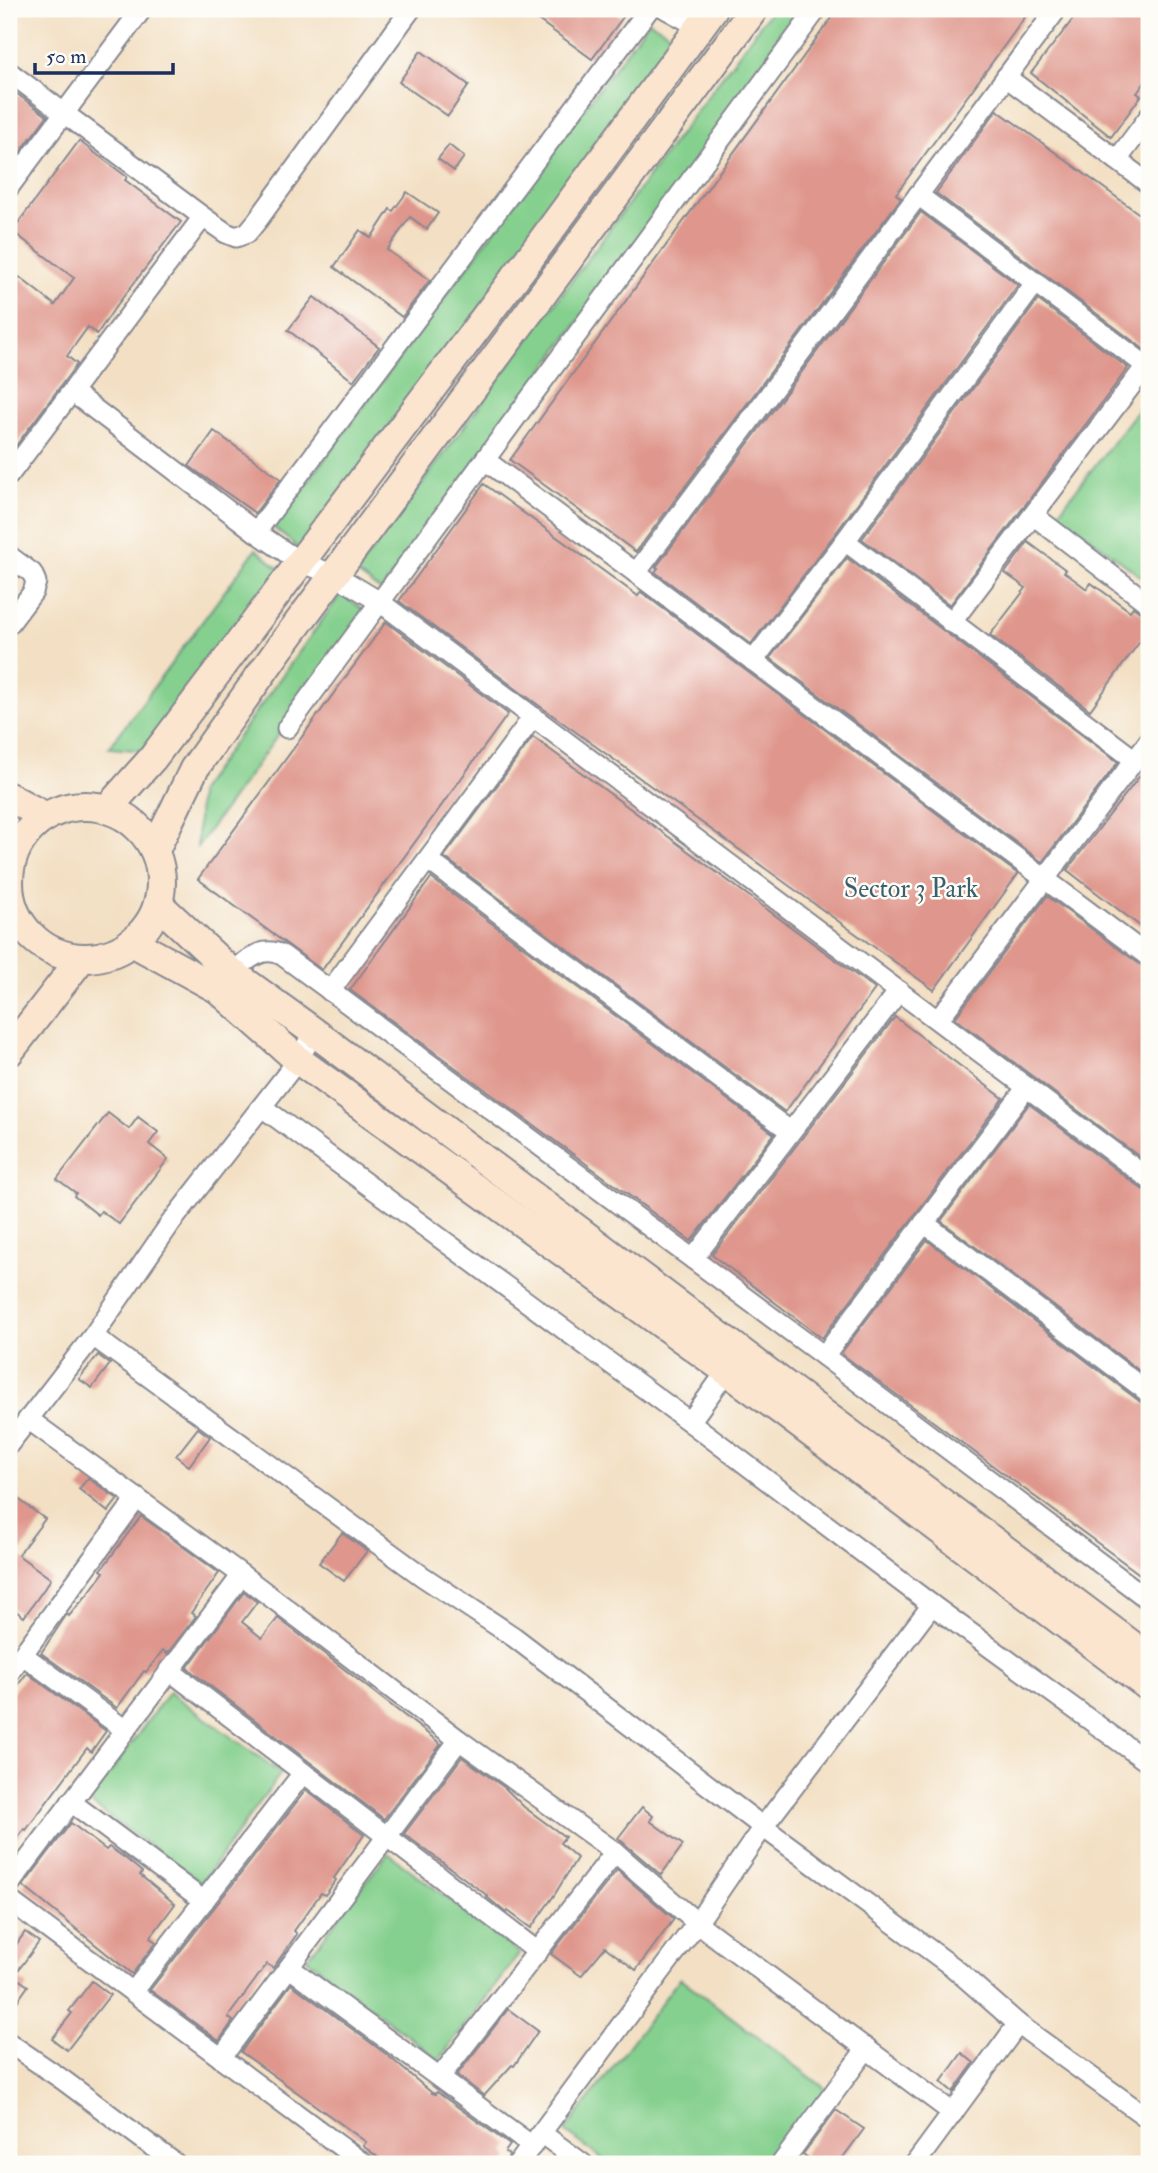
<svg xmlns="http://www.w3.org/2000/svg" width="1158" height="2173" viewBox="0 0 1158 2173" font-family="'IM FELL Double Pica',serif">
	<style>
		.green { fill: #85d08e; stroke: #508076; stroke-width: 2 }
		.building { fill: #df968c }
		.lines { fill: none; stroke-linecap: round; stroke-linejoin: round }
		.street-casing { stroke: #878891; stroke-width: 23 }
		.secondary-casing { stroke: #878891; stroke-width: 32 }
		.street { stroke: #fff; stroke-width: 19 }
		.secondary { stroke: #fbe5cf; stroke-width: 28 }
		.labels { text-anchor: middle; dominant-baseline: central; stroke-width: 5; stroke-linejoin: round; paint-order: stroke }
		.park-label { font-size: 26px; fill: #3b5f6c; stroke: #fdfcf7 }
	</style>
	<rect width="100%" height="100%" fill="#fdfcf7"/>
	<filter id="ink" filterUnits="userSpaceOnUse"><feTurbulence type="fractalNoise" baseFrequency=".0143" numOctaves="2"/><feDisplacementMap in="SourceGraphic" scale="14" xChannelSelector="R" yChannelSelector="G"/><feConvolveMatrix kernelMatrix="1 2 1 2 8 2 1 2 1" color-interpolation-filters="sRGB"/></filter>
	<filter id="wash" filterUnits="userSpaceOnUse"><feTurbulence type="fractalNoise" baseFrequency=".00686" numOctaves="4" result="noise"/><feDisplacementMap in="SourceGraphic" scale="28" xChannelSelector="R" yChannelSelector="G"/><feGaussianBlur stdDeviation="1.57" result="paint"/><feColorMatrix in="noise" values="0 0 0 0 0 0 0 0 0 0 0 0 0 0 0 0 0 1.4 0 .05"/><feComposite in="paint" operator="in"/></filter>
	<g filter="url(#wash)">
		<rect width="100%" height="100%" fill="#f3e0c4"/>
		<!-- green -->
		<g class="green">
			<path d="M772 9H808L381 591 356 573Z"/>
			<path d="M649 21 679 39 301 550 274 528Z"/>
			<path d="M1149 396V583L1058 513Z"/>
			<path d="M256 549 283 572 147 751 109 748Z"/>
			<path d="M341 594 367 612 197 847 199 791Z"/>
			<path d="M169 1692 281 1773 201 1883 89 1802Z"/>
			<path d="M388 1853 520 1953 439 2060 307 1959Z"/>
			<path d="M680 1978 826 2089 769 2164H609L565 2131Z"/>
		</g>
		<g id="blocks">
			<!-- building -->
			<g class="building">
				<path d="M523 9H609L623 17 592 59Z"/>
				<path d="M838 9H1031L896 194 901 198 636 552 510 460Z"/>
				<path d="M1081 9H1149V77L1137 93 1141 96 1111 137 1031 73Z"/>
				<path d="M421 51 469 85 448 116 399 82Z"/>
				<path d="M9 88 47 116 9 167Z"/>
				<path d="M997 110 1149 221V353L936 193Z"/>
				<path d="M79 141 127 177 125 180 181 222 114 309 97 334 88 327 67 356 77 364 9 455V269L55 305 74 278 12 231Z"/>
				<path d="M449 145 464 157 454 171 438 159Z"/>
				<path d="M407 192 438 213 427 229 410 217 387 250 430 280 402 317 334 267 360 230 371 238 390 209 393 211Z"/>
				<path d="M921 212 1018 285 835 534 751 644 655 572 658 568 656 567Z"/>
				<path d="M314 297 379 347 353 381 288 330Z"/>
				<path d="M1038 300 1128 368 950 605 862 539Z"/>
				<path d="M214 431 281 479 255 513 189 466Z"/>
				<path d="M484 484 638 596 641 592 1018 874 934 990 523 694 399 601Z"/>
				<path d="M1028 542 1066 570 1064 572 1087 589 1091 583 1130 611 1133 607 1149 619V629L1090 710 990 635 1026 588 1005 573Z"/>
				<path d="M847 558 1118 762 1042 862 770 658Z"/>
				<path d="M386 622 508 714 322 970 198 879Z"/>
				<path d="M533 737 875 989 785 1112 444 857Z"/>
				<path d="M1149 764V933L1067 870Z"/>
				<path d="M431 878 774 1134 691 1241 350 990Z"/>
				<path d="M1047 896 1149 971V1164L955 1018Z"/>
				<path d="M895 1017 1003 1098 822 1338 712 1255Z"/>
				<path d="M1029 1104 1142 1189 1149 1191V1378L941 1221Z"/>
				<path d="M108 1113 129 1129 138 1117 158 1132 149 1144 168 1159 119 1224 101 1211 98 1215 74 1196 76 1193 57 1179Z"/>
				<path d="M927 1240 1142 1403 1149 1405V1581L843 1355 842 1352Z"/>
				<path d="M98 1355 110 1364 92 1388 79 1379Z"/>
				<path d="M198 1428 210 1437 189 1466 176 1456Z"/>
				<path d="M88 1478 118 1499 108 1512 79 1489Z"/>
				<path d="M9 1492 45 1519 18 1555 51 1579 24 1617 9 1606Z"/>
				<path d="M141 1516 219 1573 191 1613 196 1616 167 1654 163 1650 146 1672 144 1671 117 1708 41 1653 67 1614 69 1616 87 1595 104 1572 101 1570Z"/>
				<path d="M342 1533 367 1551 344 1581 319 1563Z"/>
				<path d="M244 1592 257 1602 242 1622 262 1638 278 1618 441 1744 384 1819 187 1668Z"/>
				<path d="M27 1673 106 1731 91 1752 87 1748 26 1830 24 1829 9 1849V1697Z"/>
				<path d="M462 1757 505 1788 524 1807 565 1837 560 1843 577 1858 555 1894 531 1928 508 1911 506 1913 487 1897 488 1896 404 1834Z"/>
				<path d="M306 1790 364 1835 334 1878 336 1880 325 1895 321 1893 294 1931 297 1934 273 1968 267 1964 228 2017 233 2021 219 2041 150 1990Z"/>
				<path d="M642 1807 653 1816 650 1821 683 1845 661 1875 618 1838Z"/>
				<path d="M71 1823 106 1850 109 1847 125 1858 142 1872 140 1875 175 1904 150 1938 156 1942 132 1974 23 1886Z"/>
				<path d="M617 1870 674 1919 636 1970 605 1947 581 1976 551 1954Z"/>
				<path d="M25 1932 39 1942 14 1976 28 1986 9 2013V1955Z"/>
				<path d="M92 1981 110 1995 67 2050 52 2039 72 2013 69 2011Z"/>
				<path d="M291 1984 386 2054 432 2093 435 2094 437 2092 510 2145 505 2152 509 2155 506 2164H387L363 2146 366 2142 241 2052Z"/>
				<path d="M508 2009 538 2031 514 2066 512 2065 484 2096 457 2075Z"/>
				<path d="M962 2053 974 2063 953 2092 941 2082Z"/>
				<path d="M836 2110 864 2129 838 2164H816L803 2154Z"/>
			</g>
		</g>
	</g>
	<g filter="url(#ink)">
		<use href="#blocks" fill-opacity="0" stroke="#878891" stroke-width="2"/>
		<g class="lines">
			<!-- street casing -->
			<g class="street-casing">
				<g id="street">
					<path d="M666 9 699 27"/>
					<path d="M9 72 203 217 226 233 236 237 247 233 257 221 411 9"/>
					<path d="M1006 77 1149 184"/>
					<path d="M1117 160 1149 117"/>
					<path d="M9 187 142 9"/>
					<path d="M918 195 1149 368"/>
					<path d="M72 392 256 532 300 562 335 575 380 602 1149 1179"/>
					<path d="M485 460 1149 957"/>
					<path d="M9 475 203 217"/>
					<path d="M1033 515 1149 604"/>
					<path d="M256 532 649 9"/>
					<path d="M845 541 1135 760"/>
					<path d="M9 556 32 573 36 582 33 592 9 624"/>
					<path d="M636 573 1057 9"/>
					<path d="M951 623 1146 366"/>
					<path d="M753 661 845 541 1036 282"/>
					<path d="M287 728 817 9"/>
					<path d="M428 860 790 1131"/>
					<path d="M231 972C249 960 261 945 282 955L824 1356 1149 1600"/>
					<path d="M330 991 533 717"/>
					<path d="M938 1020 1149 741"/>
					<path d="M262 1107 690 1422 932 1605 1149 1763"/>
					<path d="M924 1223 1149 1393"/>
					<path d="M693 1259 899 991"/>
					<path d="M93 1336 422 1576 514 1637 763 1827 953 1967 1018 2024 1149 2119"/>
					<path d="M824 1356 1027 1087"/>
					<path d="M28 1419 242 1575 459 1740 615 1852 697 1923 953 2113"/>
					<path d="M690 1422 726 1372"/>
					<path d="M9 1444 93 1336 170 1224 298 1060 314 1032"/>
					<path d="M23 1655 124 1729"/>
					<path d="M169 1670 538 1952"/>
					<path d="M9 1673 137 1498"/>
					<path d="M71 1802 204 1901"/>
					<path d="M9 1885 242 1575"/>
					<path d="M9 1900 364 2164"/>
					<path d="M290 1968 532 2146"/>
					<path d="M133 1992 303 1773"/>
					<path d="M9 2043 63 2080 176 2164"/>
					<path d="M221 2058 459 1740"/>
					<path d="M440 2077 615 1852"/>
					<path d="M541 2133 583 2164"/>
					<path d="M518 2164 697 1923 763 1827 932 1605"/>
					<path d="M781 2164 867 2048"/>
					<path d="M915 2164 1018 2024"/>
				</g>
			</g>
			<!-- secondary casing -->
			<g class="secondary-casing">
				<g id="secondary">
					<path d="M9 797 46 817"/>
					<circle cx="85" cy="882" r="76"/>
					<path d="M107 809 152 759 526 263 713 9"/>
					<path d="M155 850 194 769 279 649 754 9"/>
					<path d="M158 904 231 972 314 1032 1149 1658"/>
					<path d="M132 942 218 989 298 1060 782 1411 1149 1687"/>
					<path d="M9 1052 81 959"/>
				</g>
			</g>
			<!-- street -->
			<use href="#street" class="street"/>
			<!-- secondary -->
			<use href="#secondary" class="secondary"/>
		</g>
	</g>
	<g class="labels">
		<!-- park labels -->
		<g class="park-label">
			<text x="911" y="889">Sector 3 Park</text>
		</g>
	</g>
	<!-- margin -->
	<rect width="1158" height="2173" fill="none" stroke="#fdfcf7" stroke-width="35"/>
	<!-- scale -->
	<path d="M35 63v10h138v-10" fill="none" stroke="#1b2f5e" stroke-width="3.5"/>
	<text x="46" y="63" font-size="21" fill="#1b2f5e" stroke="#fdfcf7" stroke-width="5" paint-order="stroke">50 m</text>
</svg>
